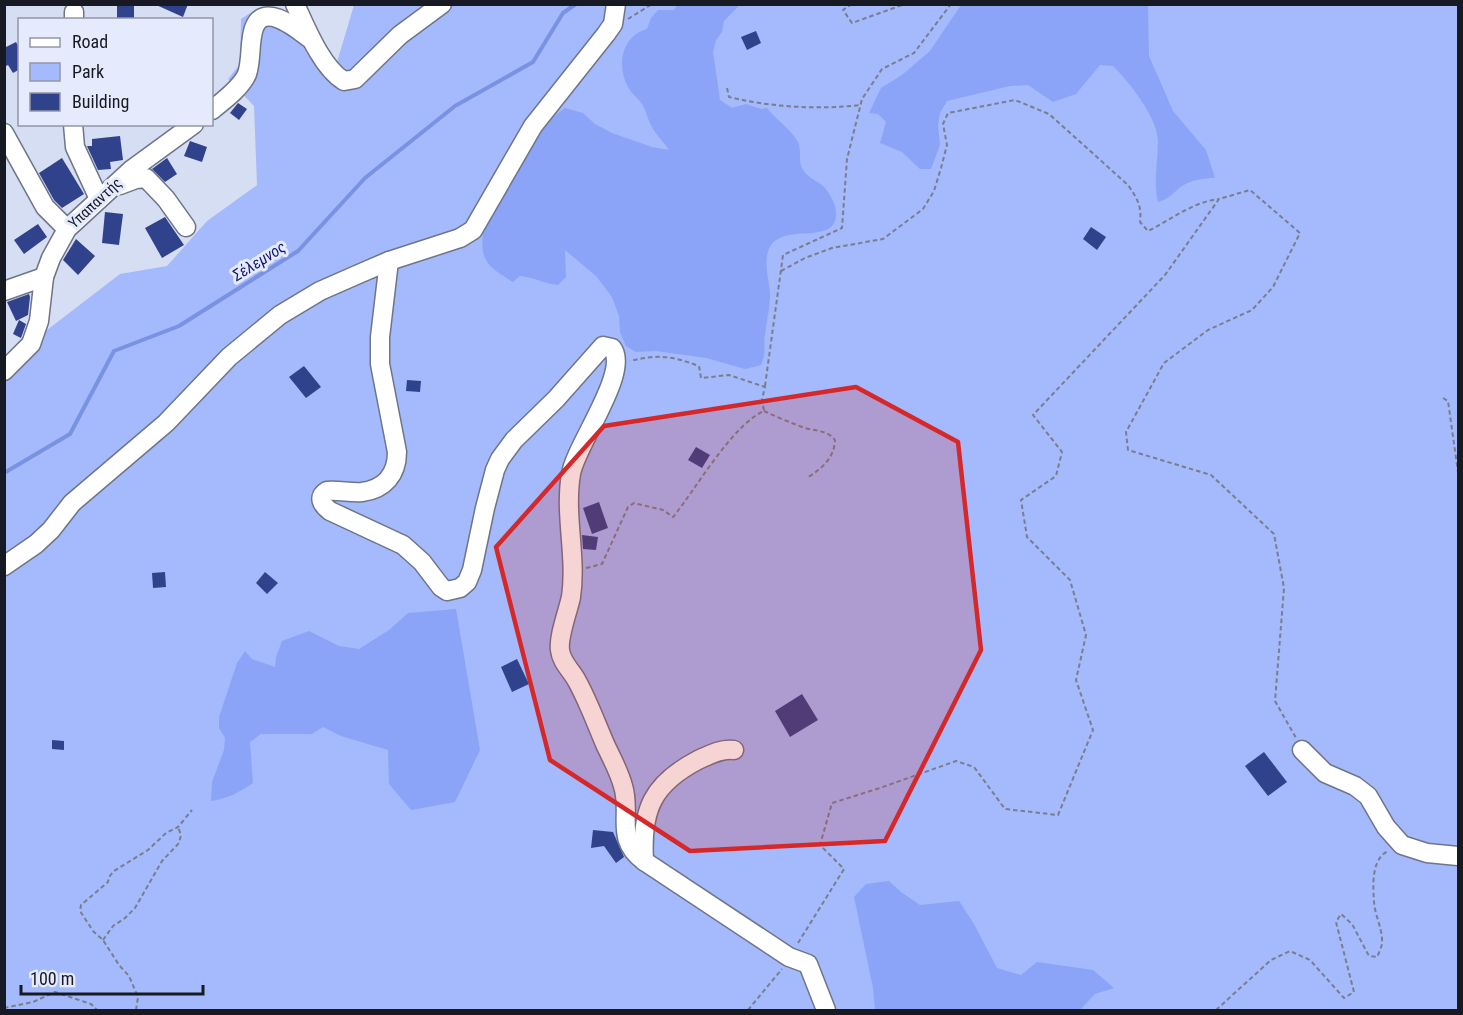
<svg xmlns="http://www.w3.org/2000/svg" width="1463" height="1015" viewBox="0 0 1463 1015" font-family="'Roboto Condensed',sans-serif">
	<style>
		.green { fill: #a4bafc }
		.forest { fill: #8ba4f7 }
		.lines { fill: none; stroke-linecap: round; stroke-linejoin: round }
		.stream { stroke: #7a92e3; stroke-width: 4 }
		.building { fill: #31428c }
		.minor-casing { stroke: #6e7589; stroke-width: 21 }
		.path { stroke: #797e8d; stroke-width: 2; stroke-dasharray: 4.5 3; stroke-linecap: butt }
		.minor { stroke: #fff; stroke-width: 18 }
		.marked { fill: #d62828; fill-opacity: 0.2; stroke: #d62828; stroke-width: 4.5; stroke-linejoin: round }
		.labels { text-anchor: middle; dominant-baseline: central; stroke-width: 6; stroke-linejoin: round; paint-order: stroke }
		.street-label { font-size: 15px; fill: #171a22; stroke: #e5ebfd }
		.water-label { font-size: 16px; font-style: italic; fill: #141674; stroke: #e5ebfd }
	</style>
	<rect width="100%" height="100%" fill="#d6def4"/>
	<!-- green -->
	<path class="green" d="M354 5H1458V1010H5V357L25 338 31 320 47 330 120 274 167 266 207 221 257 185 254 106 228 79 240 64 241 19 258 8 286 11 318 66 332 79Z"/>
	<!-- forest -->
	<g class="forest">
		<path d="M677 5H740L724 21 722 32 716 40 713 52 720 100 732 108 746 104 761 109 767 108C776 120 790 128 798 142 802 150 798 161 802 168 806 177 816 180 823 186 829 192 837 205 836 214 836 248 777 219 768 252 764 265 769 280 770 293 770 307 767 320 765 334 763 348 767 350 761 365L745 369 706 358 656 351 636 352 626 346 620 332 619 316 612 297 596 276 565 250 566 277 558 285C544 284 534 277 520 276L513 282C485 265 479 260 484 226 505 190 530 131 565 108L583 113 595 124 612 133 652 147 669 150C664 142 656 135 652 127 648 121 647 112 643 106 639 99 632 94 628 87 616 65 622 36 647 29L651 18 658 10H674Z"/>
		<path d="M961 5H1148L1149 56 1173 111 1206 150 1215 178C1205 178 1191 180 1182 186 1173 193 1169 199 1158 202 1153 182 1158 162 1158 141 1157 117 1130 83 1113 66L1100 65 1076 94 1053 102 1028 85 1010 86 947 101 940 113 938 126 940 145 931 169H920L902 152 880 143 886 122 878 114 869 113 881 88 902 75 930 51Z"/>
		<path d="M456 609 480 750 455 802 411 810 389 784 388 750 341 736 323 727 312 734H261L250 742 253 783C240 792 227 799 211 801L212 782 224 750 225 738 219 728V717L237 663 245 651 252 659 275 667 276 657 282 641 309 631 339 646 359 649 389 630 408 613Z"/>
		<path d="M889 881 901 892 920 905 959 901 974 924 997 968 1021 975 1037 962 1093 970 1114 988 1095 994 1080 1010H875L873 988 854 897 866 884Z"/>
	</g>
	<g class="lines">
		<!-- stream -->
		<path class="stream" d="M4 473 70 434 114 351 179 326 298 251 365 178 455 106 533 62 563 13 576 4"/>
	</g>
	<!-- building -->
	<g class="building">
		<rect x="117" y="4" width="17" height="16"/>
		<path d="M154 4H188L183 17Z"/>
		<path d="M756 31 761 43 747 50 741 37Z"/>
		<path d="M16 42 20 49V69L13 73 8 65 4 67V48Z"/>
		<path d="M238 103 247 109 239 120 230 113Z"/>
		<path d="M120 136 123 160 110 162 111 169 98 170 87 146H92V139Z"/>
		<path d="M190 141 207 147 202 162 184 156Z"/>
		<path d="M62 158 84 194 62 208 54 200 39 173Z"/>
		<path d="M167 158 177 174 165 182 152 169Z"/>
		<path d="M105 212 123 214 119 245 102 243Z"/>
		<path d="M165 217 184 245 162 258 145 228Z"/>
		<path d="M38 224 47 237 24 254 14 240Z"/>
		<path d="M1091 227 1106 237 1097 250 1083 239Z"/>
		<path d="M76 239 95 256 78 275 63 260Z"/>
		<path d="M29 294 30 297 28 315 16 321 7 302Z"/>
		<path d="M19 320 26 324 21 338 13 334Z"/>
		<path d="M304 366 321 387 306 398 289 377Z"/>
		<path d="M407 380 421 381 420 392 406 391Z"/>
		<path d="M696 447 710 455 702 468 688 460Z"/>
		<path d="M599 502 608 528 592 534 583 508Z"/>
		<path d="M582 535 598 537 596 550 583 549Z"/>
		<path d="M165 572 166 587 153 588 152 573Z"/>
		<path d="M265 572 278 583 267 594 256 583Z"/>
		<path d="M517 659 529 684 512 692 501 667Z"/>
		<path d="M802 694 818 720 790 737 775 711Z"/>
		<path d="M52 740 64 741V750L52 749Z"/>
		<path d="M1264 752 1287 782 1268 796 1245 766Z"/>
		<path d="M593 830 613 832 624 857 616 863 604 846 591 848Z"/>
	</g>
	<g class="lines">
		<!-- minor casing -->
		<g class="minor-casing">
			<g id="minor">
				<path d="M295 4C306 28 322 68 344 81L355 79 400 35 442 4"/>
				<path d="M74 12V20"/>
				<path d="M212 110C223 101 241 88 247 74 252 59 249 42 254 28 264 1 297 29 309 38"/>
				<path d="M73 124 75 147 99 199"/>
				<path d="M4 133 45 207 67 229"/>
				<path d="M120 185 136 179 146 178 166 199 186 227"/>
				<path d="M389 261 380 337V364L397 452C397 474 385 489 362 492 351 493 339 490 327 491 317 497 322 505 330 511L403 545 422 562 441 587 447 591 460 588 467 582 472 570 485 508 495 470 500 459 514 440 556 399 603 346 612 348C631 371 575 446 571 474 564 515 577 556 571 597 568 611 558 637 560 650 561 662 572 671 577 681 588 701 596 723 605 744 611 757 619 771 623 786 632 814 614 839 644 861L789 957 808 964 826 1010"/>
				<path d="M4 291 44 277"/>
				<path d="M4 371 31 344 39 321 44 277 51 258 67 229 131 170 194 124"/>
				<path d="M4 566 36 544 51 530 72 503 166 423 229 357 280 315 320 291 361 273 389 261 460 238 473 230 533 126 606 34 613 24 616 4"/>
				<path d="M1302 750 1325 773 1355 786 1368 796 1386 827 1402 845 1427 853 1458 856"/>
				<path d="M644 861C641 810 652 784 698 760 709 755 722 748 734 750"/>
			</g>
		</g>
		<!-- path -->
		<g class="path">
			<path d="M852 4 843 10 852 23 905 4"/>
			<path d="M628 19 652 4"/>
			<path d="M727 88 729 97C770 107 818 110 860 105"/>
			<path d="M781 271 805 258 832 248 883 239 923 209 934 191 941 168 947 145 943 124 948 113 1015 100 1049 114 1128 185C1137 198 1142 206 1140 222L1148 231C1171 220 1192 202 1219 199"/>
			<path d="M765 386 783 255 842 228 847 159 862 99 882 69 914 53 951 4"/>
			<path d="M1443 398 1448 401 1458 472"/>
			<path d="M764 411C777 417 791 423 805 428 816 431 827 430 835 440 834 459 822 468 807 478"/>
			<path d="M586 568 602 564 628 507 634 503 663 510 673 517C696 489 732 425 764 411L762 399 765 387 729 375 701 378 699 366C672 356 658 354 630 361"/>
			<path d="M103 940 113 926 125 918 135 908 162 861 179 843 181 835 178 827"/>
			<path d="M798 943 844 869 820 845 832 803 880 788 956 761 974 767 1005 809 1058 815 1093 730 1076 680 1086 635 1070 580 1027 537 1021 500 1056 476 1062 452 1033 415 1165 275 1219 199 1250 190 1300 233 1273 287 1252 310 1208 330 1164 363 1126 432 1128 450 1211 475 1274 534 1284 588 1275 701 1296 738"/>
			<path d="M4 1008 33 1002 55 992 91 1004 97 1010"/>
			<path d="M136 1010 138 997 129 976 119 965 103 940 93 931 80 911 81 905 108 882 109 877 114 871 148 850 166 833 178 827 192 810"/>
			<path d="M748 1010 782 969"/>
			<path d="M1216 1010 1271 960 1290 951 1310 960 1344 998 1354 992 1336 922 1341 914 1352 924 1369 956 1377 957C1379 953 1381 948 1382 944 1383 929 1375 916 1374 902 1373 886 1371 859 1388 851"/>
		</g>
		<!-- minor -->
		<use href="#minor" class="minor"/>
	</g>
	<!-- marked area -->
	<path class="marked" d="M856 387 958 442 981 650 885 841 690 851 550 760 496 547 604 426Z"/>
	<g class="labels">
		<!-- street labels -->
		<g class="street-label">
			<text transform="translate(95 203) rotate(-43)">Υπαπαντής</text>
		</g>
		<!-- water labels -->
		<g class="water-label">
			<text transform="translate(259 261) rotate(-32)">Σέλεμνος</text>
		</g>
	</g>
	<!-- border -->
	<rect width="1463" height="1015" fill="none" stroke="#171a22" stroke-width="12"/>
	<!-- legend -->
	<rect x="18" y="18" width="195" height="108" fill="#e5ebfd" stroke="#9397a5" stroke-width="1.5"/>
	<rect x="30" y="38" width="30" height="9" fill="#ffffff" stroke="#9397a5" stroke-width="1.5"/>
	<text x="72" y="48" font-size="18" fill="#171a22">Road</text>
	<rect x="30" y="63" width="30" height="18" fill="#a4bafc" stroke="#9397a5" stroke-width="1.5"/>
	<text x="72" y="78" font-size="18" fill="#171a22">Park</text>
	<rect x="30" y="93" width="30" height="18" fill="#31428c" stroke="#9397a5" stroke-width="1.5"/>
	<text x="72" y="108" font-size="18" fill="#171a22">Building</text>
	<!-- scale -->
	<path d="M21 985v9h182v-9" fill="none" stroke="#171a22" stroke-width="3"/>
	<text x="30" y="985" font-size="18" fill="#171a22" stroke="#e5ebfd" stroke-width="4.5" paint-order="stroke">100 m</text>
</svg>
